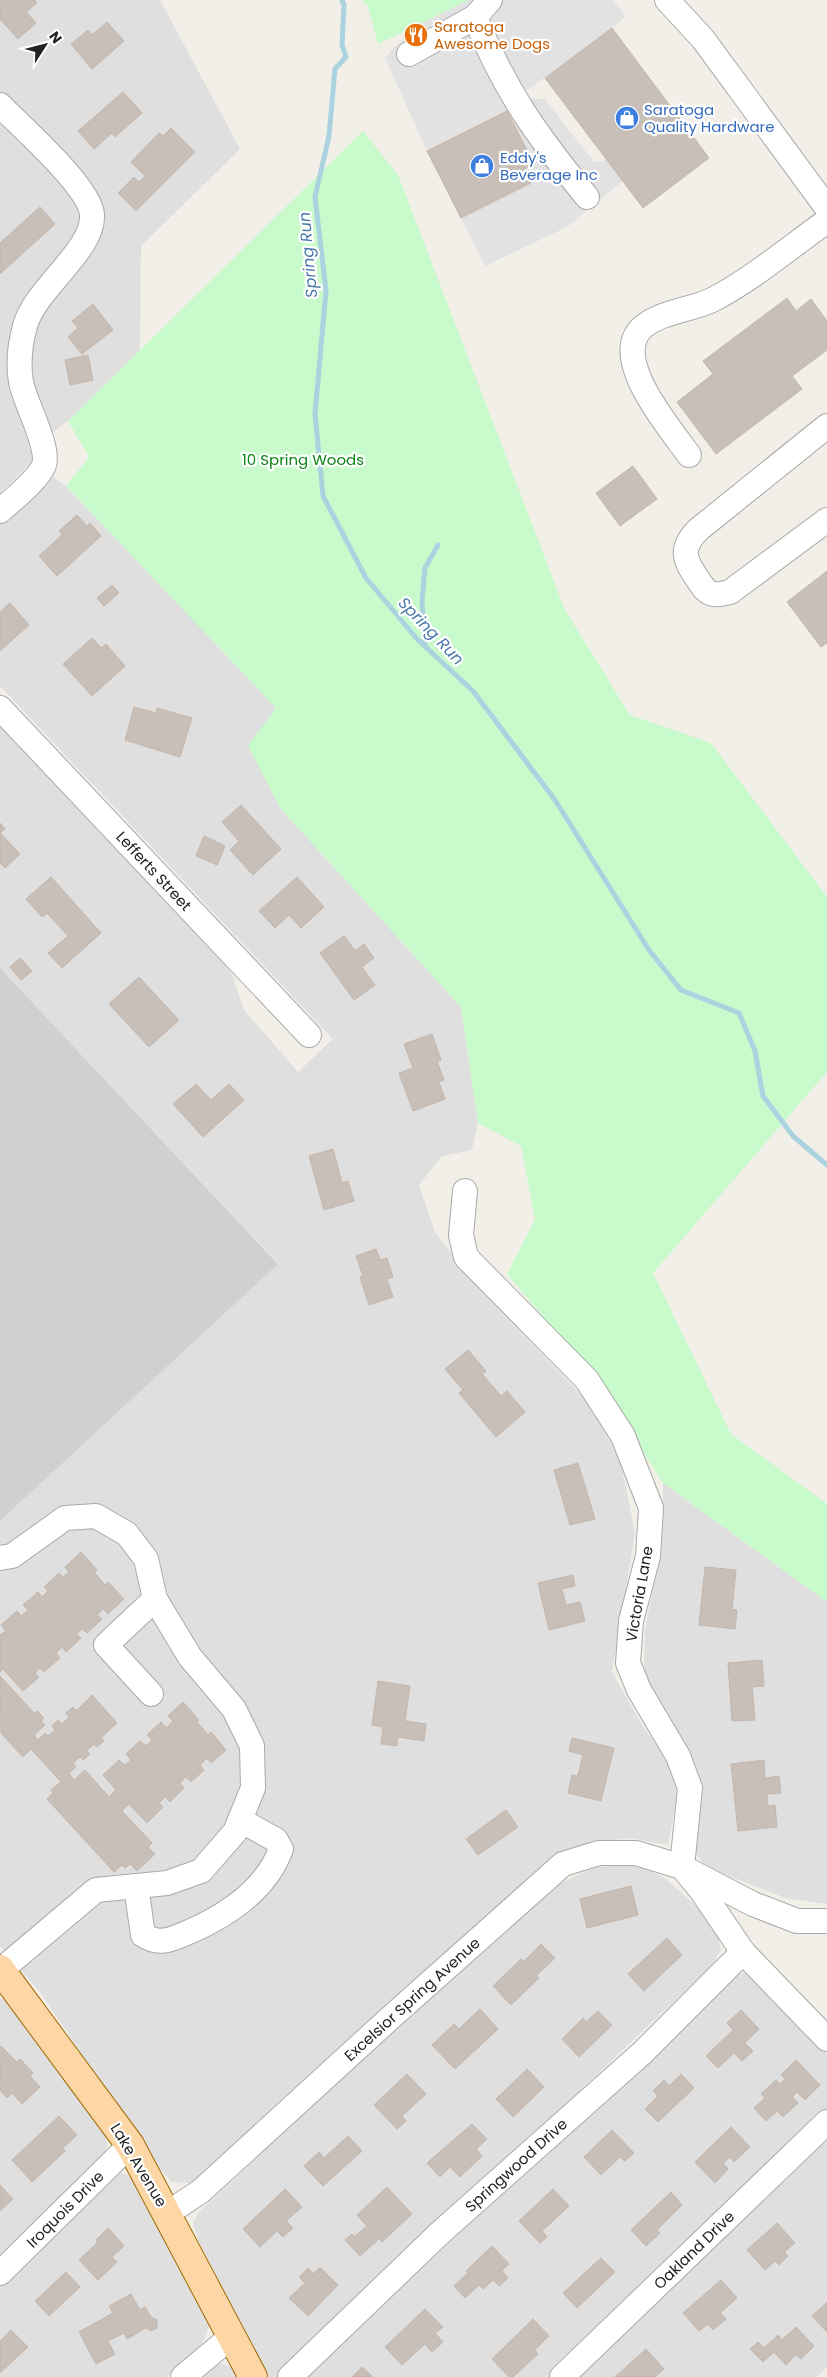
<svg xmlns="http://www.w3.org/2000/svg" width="827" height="2377" viewBox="0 0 827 2377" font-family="Poppins,sans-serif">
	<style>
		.residential { fill: #e0dfdf }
		.religious { fill: #d0d0d0 }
		.park { fill: #c8facc }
		.parking { fill: #e2e2e2 }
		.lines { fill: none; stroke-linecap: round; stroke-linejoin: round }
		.stream { stroke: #aad3df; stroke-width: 5 }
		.building { fill: #c7bfb8; stroke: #c4b6ab }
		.minor-casing { stroke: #a9a9a9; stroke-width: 26 }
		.major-casing { stroke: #a06b00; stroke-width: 30 }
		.minor { stroke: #fff; stroke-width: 24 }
		.major { stroke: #fcd6a4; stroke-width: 28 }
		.labels { text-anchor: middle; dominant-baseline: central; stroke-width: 4.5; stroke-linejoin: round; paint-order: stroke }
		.food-label { font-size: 15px; fill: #c56008; stroke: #fff; text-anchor: start }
		.shop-label { font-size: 15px; fill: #366cbe; stroke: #fff; text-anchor: start }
		.park-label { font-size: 15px; fill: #0c8416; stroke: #fff }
		.street-label { font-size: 15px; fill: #222; stroke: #fff }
		.water-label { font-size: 16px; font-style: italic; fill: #4a7aab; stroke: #fff }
	</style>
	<rect width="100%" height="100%" fill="#f2efe9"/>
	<!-- residential -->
	<g class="residential">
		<path d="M0 0H160L240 149 141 246 140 350 68 421 50 434 31 382 30 346 40 312 83 260 81 179 0 93Z"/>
		<path d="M0 117 76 198 83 222 67 253 19 313 36 450 35 459 0 493Z"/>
		<path d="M49 474 66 486 277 708 280 808 461 1007 478 1123 472 1150 442 1156 419 1185 435 1232 479 1289 587 1401 620 1458 635 1533 612 1672 642 1725 666 1757 678 1793 668 1845 629 1838 595 1843 562 1853 479 1922 221 2160 190 2183 172 2182 157 2166 40 1992 0 1946V1521L278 1263 0 968V721L211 945 231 972 244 1010 298 1072 333 1039 0 686V523Z"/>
		<path d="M663 1483 827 1602V1904L785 1898 717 1871 702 1862 693 1849 695 1771 682 1738 659 1709 644 1675 645 1629 662 1544Z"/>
		<path d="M622 1864 646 1868 666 1879 697 1907 717 1933 721 1950 712 1965 358 2302 276 2377H269L198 2240 193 2223 199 2212 439 1988 561 1883 593 1868Z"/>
		<path d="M745 1973 755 1979 827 2054V2113L549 2377H306L733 1976Z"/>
		<path d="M4 1998 11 2003 107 2132V2148L100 2160 0 2254V1999Z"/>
		<path d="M827 2138V2367L817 2377H574Z"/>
		<path d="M121 2173 128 2175 135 2183 209 2323 206 2336 200 2346 167 2377H0V2283L111 2179Z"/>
		<path d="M217 2363 231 2366 238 2377H194Z"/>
	</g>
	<!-- religious -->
	<path class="religious" d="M0 968 278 1264 0 1521Z"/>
	<!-- park -->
	<g class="park">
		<path d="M362 0H469L378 44 368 7Z"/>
		<path d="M363 131 398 175 565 610 630 715 711 743 827 897V1072L653 1273 731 1434 827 1504V1602L663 1483 596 1379 507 1274 535 1219 521 1146 478 1123 461 1007 280 808 248 746 276 708 66 486 89 457 68 421Z"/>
	</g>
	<!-- parking -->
	<path class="parking" d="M469 0H613L626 16 612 28 525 92 528 99H545L594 162H601L606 159 623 181 567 227 485 266 461 218 531 183 524 169 534 164 507 111 427 151 385 58 393 48 423 23Z"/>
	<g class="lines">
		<!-- stream -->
		<g class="stream">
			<path d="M342 0 344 5 342 45 346 57 335 69 329 136 315 197 326 291 315 414 323 496 366 578 417 639 473 691 555 800 649 950 681 990 739 1013 755 1051 763 1096 793 1136 827 1165"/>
			<path d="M425 646 422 600 425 568 438 545"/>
		</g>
	</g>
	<!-- building -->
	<g class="building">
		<path d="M0 0H35L37 3 26 12 36 23 18 39 0 19Z"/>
		<path d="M107 22 124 41 92 69 71 44 88 30 92 35Z"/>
		<path d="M612 28 709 158 643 208 545 78Z"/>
		<path d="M123 92 142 113 115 137 112 133 94 149 78 131Z"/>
		<path d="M507 111 534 164 524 169 531 183 461 218 427 151Z"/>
		<path d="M171 128 195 152 136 211 118 193 134 177 139 182 145 176 131 162 159 133 163 136Z"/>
		<path d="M40 207 55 224 0 274V243Z"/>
		<path d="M787 298 796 311 811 299 827 321V350L792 376 802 389 716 454 677 402 713 374 703 361Z"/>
		<path d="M93 304 113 330 82 354 68 337 78 328 72 321Z"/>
		<path d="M88 355 93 380 70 385 65 360Z"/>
		<path d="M633 466 657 499 620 526 596 493Z"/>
		<path d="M77 515 87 526 90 523 101 536 57 576 39 556 62 535 59 531Z"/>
		<path d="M827 571V643L821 647 787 602Z"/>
		<path d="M112 585 119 593 104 606 97 598Z"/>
		<path d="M10 603 29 625 0 651V612Z"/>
		<path d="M92 638 101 648 106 644 125 666 92 696 63 664Z"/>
		<path d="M134 707 156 713 157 708 192 718 180 757 125 740Z"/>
		<path d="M241 805 281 849 253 875 230 850 239 841 222 822Z"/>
		<path d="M0 823 5 829 0 833 20 854 5 868 0 863Z"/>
		<path d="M204 836 225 846 217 865 196 856Z"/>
		<path d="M51 877 101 933 62 968 48 953 68 936 47 913 42 917 26 899Z"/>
		<path d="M297 877 324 907 301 928 289 915 275 928 259 911Z"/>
		<path d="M344 936 355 951 364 944 374 958 362 967 375 985 354 1000 320 953Z"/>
		<path d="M20 958 32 971 21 980 10 967Z"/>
		<path d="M139 977 179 1020 149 1047 109 1004Z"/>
		<path d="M432 1034 441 1060 437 1061 444 1080 439 1082 445 1099 413 1111 399 1073 413 1068 404 1044Z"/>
		<path d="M196 1084 211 1100 229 1084 244 1100 203 1137 173 1104Z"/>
		<path d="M333 1149 342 1183 348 1181 354 1201 324 1210 309 1156Z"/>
		<path d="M376 1249 380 1260 387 1258 393 1277 387 1279 393 1297 369 1305 360 1277 363 1276 356 1256Z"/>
		<path d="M468 1350 486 1371 482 1374 501 1396 507 1391 525 1412 496 1437 459 1393 463 1390 445 1369Z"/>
		<path d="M578 1463 595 1519 570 1525 554 1470Z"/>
		<path d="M81 1552 97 1570 94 1572 105 1585 108 1582 124 1599 108 1614 103 1609 97 1615 102 1619 87 1633 82 1629 76 1634 81 1638 66 1652 62 1647 56 1653 60 1658 44 1672 40 1668 35 1673 39 1677 23 1691 3 1669 0 1672V1635L6 1631 1 1625 17 1611 21 1616 28 1610 23 1605 38 1592 42 1597 48 1591 44 1587 59 1573 63 1577 69 1572 65 1567Z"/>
		<path d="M705 1567 736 1570 732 1609 737 1610 735 1629 699 1625Z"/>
		<path d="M573 1575 575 1586 562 1589 566 1605 580 1602 585 1621 549 1630 538 1583Z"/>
		<path d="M762 1660 764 1686 752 1687 755 1720 732 1721 728 1663Z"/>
		<path d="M0 1676 34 1713 37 1711 44 1718 41 1721 45 1725 34 1735 38 1740 45 1733 48 1736 55 1730 52 1726 58 1720 62 1724 69 1717 66 1713 73 1707 76 1711 92 1695 117 1723 101 1738 104 1741 97 1747 94 1744 86 1751 90 1754 83 1760 80 1757 73 1763 76 1767 69 1773 74 1780 85 1770 109 1797 116 1790 103 1775 119 1760 125 1765 131 1760 126 1754 140 1741 146 1746 152 1740 147 1735 161 1722 166 1728 173 1721 168 1716 183 1702 199 1720 197 1722 208 1735 211 1732 226 1750 211 1763 207 1758 200 1765 204 1770 191 1782 186 1777 180 1783 184 1788 170 1802 165 1797 159 1803 163 1807 147 1823 129 1804 122 1811 152 1843 148 1847 155 1854 137 1871 130 1864 125 1868 122 1865 114 1872 47 1799 53 1793 51 1790 61 1782 31 1749 23 1757 1 1733Z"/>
		<path d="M378 1681 410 1686 405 1721 426 1724 424 1741 398 1737 397 1746 381 1744 383 1727 372 1725Z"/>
		<path d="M572 1738 614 1748 601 1801 568 1793 572 1775 578 1776 583 1755 569 1751Z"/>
		<path d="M764 1760 765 1778 779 1776 781 1793 767 1794 768 1806 775 1805 777 1827 738 1831 731 1764Z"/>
		<path d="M506 1810 518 1827 478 1855 466 1839Z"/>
		<path d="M631 1886 638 1915 587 1928 580 1899Z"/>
		<path d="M667 1938 682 1955 644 1991 628 1974Z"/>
		<path d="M541 1944 555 1958 536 1976 539 1978 511 2005 493 1986 521 1959 523 1962Z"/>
		<path d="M480 2009 498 2029 455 2069 432 2045 454 2024 459 2029Z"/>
		<path d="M741 2010 759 2029 745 2043 753 2051 742 2061 734 2053 718 2068 706 2056 733 2030 727 2023Z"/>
		<path d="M598 2011 612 2025 579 2057 562 2039 583 2018 586 2022Z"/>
		<path d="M1 2046 17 2062 20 2059 33 2073 30 2076 40 2087 22 2104 12 2093 7 2098 0 2090Z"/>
		<path d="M796 2060 820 2085 805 2100 797 2092 792 2097 798 2103 783 2117 777 2111 766 2121 754 2108 765 2098 761 2094 776 2080 780 2084 785 2079 781 2075Z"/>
		<path d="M527 2069 544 2087 513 2117 496 2099Z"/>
		<path d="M407 2074 426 2094 402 2116 406 2121 397 2129 374 2105Z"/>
		<path d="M681 2074 694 2088 658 2122 645 2109 658 2096 653 2091 664 2080 669 2086Z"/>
		<path d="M59 2116 77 2135 63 2148 65 2151 32 2182 12 2160Z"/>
		<path d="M472 2124 487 2139 476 2149 482 2156 460 2177 450 2167 440 2177 427 2163Z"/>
		<path d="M731 2127 750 2147 734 2162 730 2157 723 2163 728 2169 715 2183 695 2162Z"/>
		<path d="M612 2130 634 2153 625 2161 620 2157 601 2175 584 2157Z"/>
		<path d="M348 2136 362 2151 323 2186 304 2166 319 2152 324 2158Z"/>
		<path d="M0 2185 13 2199 0 2211Z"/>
		<path d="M387 2187 412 2214 382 2242 379 2239 360 2256 345 2240 352 2234 354 2237 367 2226 357 2215Z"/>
		<path d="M285 2189 302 2207 286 2221 293 2228 283 2237 277 2231 260 2247 243 2229Z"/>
		<path d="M553 2189 569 2206 542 2231 547 2237 540 2243 519 2221Z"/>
		<path d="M671 2192 682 2205 657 2230 660 2233 646 2246 631 2230Z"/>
		<path d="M777 2223 795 2243 784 2252 788 2256 779 2265 775 2261 765 2270 747 2250Z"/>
		<path d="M108 2228 124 2246 112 2257 117 2262 98 2280 79 2260 98 2242 96 2240Z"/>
		<path d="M492 2246 509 2264 502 2271 508 2278 499 2286 493 2280 483 2289 479 2285 465 2298 454 2286 468 2273 466 2271Z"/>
		<path d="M601 2258 615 2272 577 2308 563 2293Z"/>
		<path d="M320 2267 338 2285 308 2316 289 2298 305 2283 299 2277 308 2268 313 2274Z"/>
		<path d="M66 2272 80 2287 49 2316 35 2301Z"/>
		<path d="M721 2280 737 2298 720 2313 726 2319 713 2330 708 2324 699 2331 683 2313Z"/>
		<path d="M131 2294 140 2310 145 2307 151 2317 157 2320V2328L151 2331 146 2328 127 2339 124 2333 108 2341 115 2354 96 2364 79 2332 113 2313 109 2306Z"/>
		<path d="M827 2302V2332L812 2316Z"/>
		<path d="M425 2309 443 2327 435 2333 443 2342 432 2352 425 2344 402 2365 385 2347Z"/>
		<path d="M533 2319 549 2336 535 2350 538 2354 513 2377H509L492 2359Z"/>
		<path d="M796 2327 814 2346 801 2359 796 2355 786 2365 774 2352 763 2362 750 2349 758 2342 764 2348 778 2335 782 2340Z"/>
		<path d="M11 2330 28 2347 0 2373V2341Z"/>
		<path d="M646 2349 664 2369 655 2377H615Z"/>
		<path d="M362 2367 373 2377H352Z"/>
	</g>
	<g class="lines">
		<!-- minor casing -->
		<g class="minor-casing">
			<g id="minor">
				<path d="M667 0 703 39 827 208"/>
				<path d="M475 17C504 90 538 137 587 197"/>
				<path d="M409 54 475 17 490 0"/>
				<path d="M0 105C21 127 89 186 92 214 95 250 35 288 25 326 20 344 18 364 21 382 25 403 50 447 44 465 39 479 11 501 0 511"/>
				<path d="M827 426 699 529C678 549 685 561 699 581 703 587 706 593 714 594 719 595 725 593 730 592L827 520"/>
				<path d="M689 455C670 428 607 356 644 326 663 311 693 310 714 299 754 278 790 247 827 221"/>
				<path d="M0 708 309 1035"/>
				<path d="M465 1191 461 1235 466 1257 587 1380 623 1436 651 1508 648 1556 631 1621 628 1663 639 1690 678 1756 690 1788 682 1867 753 1904 797 1921H827"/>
				<path d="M0 1558 12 1556 65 1518 96 1516 127 1534 146 1559 155 1599 190 1657 234 1709 252 1746 253 1788 235 1832 201 1871 167 1883 96 1890 1 1970"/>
				<path d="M151 1694 106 1645 155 1599"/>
				<path d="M136 1886 143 1935C160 1946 172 1939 189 1932 228 1915 266 1890 281 1849L276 1840 240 1820"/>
				<path d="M168 2213 201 2191 389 2019 563 1864 599 1853H636L682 1867 701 1890 743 1952 827 2039"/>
				<path d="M0 2273 130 2145"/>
				<path d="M183 2377 232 2336"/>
				<path d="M290 2377 441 2232 641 2054 743 1952"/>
				<path d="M562 2377 827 2122"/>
			</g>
		</g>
		<!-- major casing -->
		<g class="major-casing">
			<path id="major" d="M0 1969 130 2145 253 2377"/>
		</g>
		<!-- minor -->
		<use href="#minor" class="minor"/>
		<!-- major -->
		<use href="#major" class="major"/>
	</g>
	<!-- icons -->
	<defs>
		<g id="restaurant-disc" transform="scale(1.25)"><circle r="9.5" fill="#e8710a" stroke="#fff"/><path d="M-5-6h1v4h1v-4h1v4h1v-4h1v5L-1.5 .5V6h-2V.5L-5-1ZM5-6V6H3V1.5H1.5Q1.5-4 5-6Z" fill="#fff"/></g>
		<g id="shop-disc" transform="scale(1.25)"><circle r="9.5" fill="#3f7fe0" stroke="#fff"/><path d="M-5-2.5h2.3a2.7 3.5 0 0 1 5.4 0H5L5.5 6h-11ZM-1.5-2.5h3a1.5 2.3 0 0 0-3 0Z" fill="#fff"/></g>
	</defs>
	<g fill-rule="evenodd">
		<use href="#restaurant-disc" x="416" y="35"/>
		<use href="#shop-disc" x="627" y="118"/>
		<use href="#shop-disc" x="482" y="166"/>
	</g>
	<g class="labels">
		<!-- food labels -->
		<g class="food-label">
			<text x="434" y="26">Saratoga<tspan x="434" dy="17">Awesome Dogs</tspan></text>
		</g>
		<!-- shop labels -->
		<g class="shop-label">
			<text x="644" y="109">Saratoga<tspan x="644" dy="17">Quality Hardware</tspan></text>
			<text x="500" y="157">Eddy's<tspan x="500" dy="17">Beverage Inc</tspan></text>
		</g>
		<!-- park labels -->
		<g class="park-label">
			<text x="303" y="459">10 Spring Woods</text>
		</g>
		<!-- street labels -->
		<g class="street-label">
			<text transform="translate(154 871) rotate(47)">Lefferts Street</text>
			<text transform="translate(639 1594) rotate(-80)">Victoria Lane</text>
			<text transform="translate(412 1999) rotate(-42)">Excelsior Spring Avenue</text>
			<text transform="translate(139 2165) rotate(59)">Lake Avenue</text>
			<text transform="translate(516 2165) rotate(-42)">Springwood Drive</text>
			<text transform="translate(65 2209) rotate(-45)">Iroquois Drive</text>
			<text transform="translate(694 2250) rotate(-44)">Oakland Drive</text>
		</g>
		<!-- water labels -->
		<g class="water-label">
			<text transform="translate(308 255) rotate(-95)">Spring Run</text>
			<text transform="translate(431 631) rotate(46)">Spring Run</text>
		</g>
	</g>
	<!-- north arrow -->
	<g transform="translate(45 45) rotate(54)" stroke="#ffffff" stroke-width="4" paint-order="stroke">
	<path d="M0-4L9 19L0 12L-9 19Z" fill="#222222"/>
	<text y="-8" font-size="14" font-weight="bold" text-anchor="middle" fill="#222222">N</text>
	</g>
</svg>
